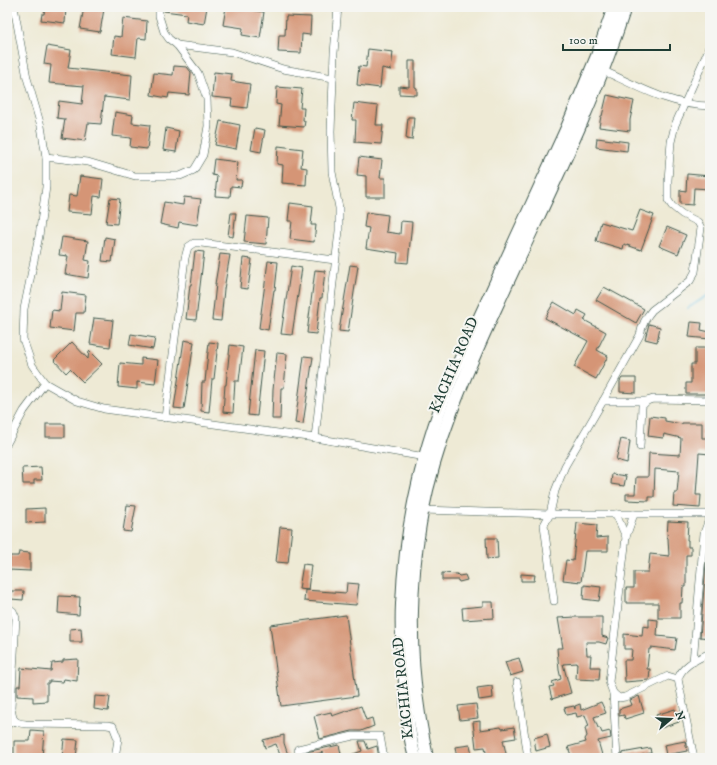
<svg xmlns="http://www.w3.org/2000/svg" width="717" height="765" viewBox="0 0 717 765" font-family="'IM FELL DW Pica',serif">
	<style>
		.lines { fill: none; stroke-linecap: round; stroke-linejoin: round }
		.stream { stroke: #66c0e3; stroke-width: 2 }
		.building { fill: #d59576 }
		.minor-casing { stroke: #3e574c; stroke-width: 8 }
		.trunk-casing { stroke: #3e574c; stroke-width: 14 }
		.minor { stroke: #fff; stroke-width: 7 }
		.trunk { stroke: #fff; stroke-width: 12 }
		.labels { text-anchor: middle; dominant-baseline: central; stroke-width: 4; stroke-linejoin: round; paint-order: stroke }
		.street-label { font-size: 15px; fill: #1f3d34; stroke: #f6f6f2 }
	</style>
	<rect width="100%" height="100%" fill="#f6f6f2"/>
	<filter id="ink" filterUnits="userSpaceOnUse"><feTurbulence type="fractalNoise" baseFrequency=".025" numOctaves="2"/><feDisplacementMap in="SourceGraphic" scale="8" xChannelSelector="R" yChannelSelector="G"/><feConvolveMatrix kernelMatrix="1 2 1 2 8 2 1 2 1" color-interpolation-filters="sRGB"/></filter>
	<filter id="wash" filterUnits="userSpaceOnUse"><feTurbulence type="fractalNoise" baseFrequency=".012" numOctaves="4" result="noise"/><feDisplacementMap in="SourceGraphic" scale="16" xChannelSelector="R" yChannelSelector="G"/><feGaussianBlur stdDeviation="0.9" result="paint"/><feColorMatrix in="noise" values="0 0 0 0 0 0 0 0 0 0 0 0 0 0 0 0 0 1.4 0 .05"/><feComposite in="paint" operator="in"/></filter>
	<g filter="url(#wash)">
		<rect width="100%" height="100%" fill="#eeead5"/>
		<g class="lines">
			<!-- stream -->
			<path class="stream" d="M688 308 710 294"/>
		</g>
		<g id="blocks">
			<!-- building -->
			<g class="building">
				<path d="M45 7H66L65 23 41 20 42 14H44Z"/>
				<path d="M84 7 104 9 100 32 80 29Z"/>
				<path d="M164 7H207L204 24 186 21 187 14 164 11Z"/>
				<path d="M226 7H245L244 9 264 12 260 38 242 35 243 28 223 25Z"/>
				<path d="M286 16 311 17 310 35 302 34 301 53 278 52 279 35H285Z"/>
				<path d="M123 18 147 21 146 39 138 38 136 57 112 54 114 36 121 37Z"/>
				<path d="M47 46 71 50 68 68 132 75 130 100 104 97 101 124 88 123 85 141 62 138 65 119 57 118 59 101 82 104 84 86 49 83 51 65 44 64Z"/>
				<path d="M368 49 393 52 391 70 382 68 380 88 357 85 359 66 366 67Z"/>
				<path d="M409 61H415V87L417 88V95L399 94V86L409 87Z"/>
				<path d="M174 66 187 67 191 72 189 95 169 93 168 98 151 95 154 73 173 75Z"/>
				<path d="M214 72 232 74 231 81 250 84 247 108 231 106 232 99 212 97Z"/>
				<path d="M277 87 302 89 300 108H304L303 120 305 121 304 127 279 125 281 105 276 104Z"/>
				<path d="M607 95 634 101 630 120V131L599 127 601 116H602Z"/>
				<path d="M354 103 378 106 376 125H383L381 144 355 142 356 120H352Z"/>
				<path d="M115 112 133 115 132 123 150 125 147 149 130 147 131 138 112 136Z"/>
				<path d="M408 117H414L412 140 406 139Z"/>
				<path d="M220 121 240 125 236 149 215 145Z"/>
				<path d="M166 128 179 131 176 152 163 150Z"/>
				<path d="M255 128 265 130 261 152 251 150Z"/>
				<path d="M597 138 628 142 627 151 596 147Z"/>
				<path d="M278 146 303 149 301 167 307 168 306 185 282 183 283 165 277 164Z"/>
				<path d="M359 157 382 160 380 178H385V197H366V176L357 175Z"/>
				<path d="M214 159 238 162 236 180H242L241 187 231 186 230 197 215 196 217 176 212 175Z"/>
				<path d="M687 174 710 176V189L694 188 693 205 680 204V190L686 191Z"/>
				<path d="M80 176 103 179 101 197 94 196 92 214 67 212 69 195 77 196Z"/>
				<path d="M184 197 201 199 197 225 179 222 178 228 160 224 164 202 183 205Z"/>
				<path d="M110 198 120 199 117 224 106 223Z"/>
				<path d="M290 203 313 206 311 225H316L314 242 290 239 292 221H288Z"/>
				<path d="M640 210 654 215 641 250 624 244 623 249 596 241 601 222 632 231Z"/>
				<path d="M366 212 388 215 386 232 400 234 401 221 412 222 408 263 397 262 398 253 366 248 369 228 364 227Z"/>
				<path d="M231 213H236L233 237 228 236Z"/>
				<path d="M247 216 268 218 266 244 244 242Z"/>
				<path d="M667 227 686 235 678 254 659 246Z"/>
				<path d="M62 237 88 241 85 260 90 261 88 278 65 274 68 256 59 255Z"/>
				<path d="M105 237 115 239 112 262 102 261Z"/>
				<path d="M195 251 204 252 196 320 186 319 190 285H191Z"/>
				<path d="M220 254 230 255 224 289 221 321 212 320 216 284H215Z"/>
				<path d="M243 258 252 259 248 289 240 288Z"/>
				<path d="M268 261 278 262 275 290H274L268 330 259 328Z"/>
				<path d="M350 265 358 266 348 332 339 331Z"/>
				<path d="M291 266 302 268 292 335 281 334Z"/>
				<path d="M315 270 325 271 322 298H320L316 334 307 333Z"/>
				<path d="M604 287 644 309 636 323 596 300Z"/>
				<path d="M62 292 86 295 84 313H76L74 331 50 328 52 310 60 311Z"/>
				<path d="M554 302 576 315 578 310 587 315 584 320 606 332 597 350 608 356 596 379 574 367 588 341 545 318Z"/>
				<path d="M94 318 113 320 110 347 90 344Z"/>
				<path d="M691 322 702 323 701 330 710 332V339L689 337Z"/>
				<path d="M649 324 660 327 657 342 645 339Z"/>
				<path d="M131 334 155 338 153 349 129 345Z"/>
				<path d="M184 340 194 342 184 409 174 408Z"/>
				<path d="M72 342 88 359 89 351 102 364 83 382 70 369 66 373 54 360Z"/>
				<path d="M209 342 218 343 214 379H212L209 412 201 411 202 382H205Z"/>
				<path d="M230 345 243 347 239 381H235L233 413 223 412 225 385H226Z"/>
				<path d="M695 348H710V394H686V383H691V364H695Z"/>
				<path d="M255 350 264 351 257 416 248 415Z"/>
				<path d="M277 353 287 354 284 388H281L280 419H272L273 390Z"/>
				<path d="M304 356 313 357 303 424 295 423Z"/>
				<path d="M141 358 158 360 155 384 137 382V389L118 387 120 363 141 365Z"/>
				<path d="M622 378H636V393L620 392V381Z"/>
				<path d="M650 416 665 418V421L682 424V423H702V438H710V454L699 453 696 495H701L700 508 673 506 674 493H677L679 471 655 469 654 497H649V501L626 500V494H635L636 477H648L649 453 680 455 681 438 664 434 663 438 648 436Z"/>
				<rect x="46" y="424" width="19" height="13"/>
				<path d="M621 439 630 441 627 463 616 460Z"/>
				<path d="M41 467 42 480H34V484H23L22 468Z"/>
				<path d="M612 474 626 476 624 486 611 484Z"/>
				<path d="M127 505 136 506 131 532 123 531Z"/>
				<path d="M45 508V522L26 523V509Z"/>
				<path d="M668 521 688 522 687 540H688V547H691V555H686V587H683L682 603H680V618H658V603H626V588H634V572H648L650 554 669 556 668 538 667 537Z"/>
				<path d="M577 523 597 525 596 538 608 537V551H585L581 582 563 580 566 560 573 561Z"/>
				<path d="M280 527 292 528 288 563 276 562Z"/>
				<path d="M486 538H497L498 558 487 559Z"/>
				<path d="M19 552 30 553V571L9 570 10 556H18Z"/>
				<path d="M706 563H710V638L700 637Z"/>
				<path d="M303 564 311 565 308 590 299 589Z"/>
				<path d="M442 573 457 574 459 576 465 575 467 580 459 582 458 580H442Z"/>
				<path d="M521 574 535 575 534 581H521Z"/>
				<path d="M347 583 359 584 356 605 304 601 305 590 346 593Z"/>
				<path d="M584 585 601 587 599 601 583 599Z"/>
				<path d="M11 591H24L23 600 11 599Z"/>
				<path d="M59 596 80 597 79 615 58 613Z"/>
				<path d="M483 602H493L494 618 463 620 462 608 483 606Z"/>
				<path d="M346 615 357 696 281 706 270 625Z"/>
				<path d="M576 617H602V636L608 638 606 644 599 642H586L587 655H591L590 667H600L599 680 576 679 577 663 563 664 571 693 552 699 549 687 554 686 552 682 561 679 559 670 557 648H563L558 618Z"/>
				<path d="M649 619 658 620 657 636 677 638 675 650 651 647V649H649L647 669H650L649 680 625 682 624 660H631L632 649H624V634L642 636 643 626 649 627Z"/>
				<path d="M81 628 82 642H70V629Z"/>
				<path d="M519 658 523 672 510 676 505 662Z"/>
				<path d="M78 659 77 681 64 679 63 682 49 681V683H47V701L33 702V697L17 696V686H20L21 668 51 671 52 663 63 662V660Z"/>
				<path d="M492 686 493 698 479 700 477 688Z"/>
				<path d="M95 696 110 697 108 711 94 709Z"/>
				<path d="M639 696 644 713 625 719 624 715 619 716V709L632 705 630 700Z"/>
				<path d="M601 702 606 713 594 717 598 728H600L602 733 610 731 611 738 598 741 602 755 591 758H572L568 747 586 742 585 739 587 736 585 728 589 726 585 715 577 717 576 713 566 715 564 708 574 706 575 709V706L580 704 581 710Z"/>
				<path d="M476 704 478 718 460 720 458 706Z"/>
				<path d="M361 706 366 720 372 718 374 726 361 731H352L320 739 314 716 331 712 332 716Z"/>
				<path d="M675 709 679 722 661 728 656 715Z"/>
				<path d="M480 721V730L501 727 502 729 514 727 516 738 503 740 507 758H487L485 747 476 748 473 722Z"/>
				<path d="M31 730 44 731 42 758H14V741H30Z"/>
				<path d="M547 734 550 747 536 751 534 738Z"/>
				<path d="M284 735V743L289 758H281L276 744 265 748 263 740Z"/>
				<path d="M64 739 78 740 76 758H62Z"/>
				<path d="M359 741H365L368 749 377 746 379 758H325L323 752 307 757 306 752 339 745 342 758 362 751Z"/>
				<path d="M685 741 687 751 666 755 664 745Z"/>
				<path d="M470 745 473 758H457L455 747Z"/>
				<path d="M650 748 651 753 642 755V758H622V753Z"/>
			</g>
		</g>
	</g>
	<g filter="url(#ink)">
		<use href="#blocks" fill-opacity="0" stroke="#3e574c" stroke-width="1"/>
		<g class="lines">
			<!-- minor casing -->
			<g class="minor-casing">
				<g id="minor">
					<path d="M14 7 27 78 41 126 46 157V187L39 236 24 309 23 339 32 365 45 383 77 401 104 409 315 438 425 457"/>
					<path d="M177 45 232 52 283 69 333 78"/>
					<path d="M602 70C637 86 671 106 710 106"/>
					<path d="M46 157 88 162 135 176H180L194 170 203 155 208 126 207 99 198 73 177 45 169 39 164 32 159 16V7"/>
					<path d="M603 401H647L653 399 710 400"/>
					<path d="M165 418 185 258 188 247 194 243H201L335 260"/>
					<path d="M315 438 339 231V208L332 172 331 131 334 53 338 7"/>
					<path d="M7 443 24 411 45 383"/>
					<path d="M640 447 642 406 647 401"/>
					<path d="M423 510 550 514H710"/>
					<path d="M616 514 626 537"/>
					<path d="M634 514 626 537 609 682 613 693 619 698 625 697 668 676 678 679"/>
					<path d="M554 601 544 525 550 514 555 491 565 466 603 401 640 335C642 325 645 318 652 310L690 281 695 272 701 228 698 222 682 214 672 206 668 200V180L671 142 675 125 708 51 710 41"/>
					<path d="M7 607 13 611 16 618 11 708C13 720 13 723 26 724L107 725 113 726 118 739 115 758"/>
					<path d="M693 662 704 533 708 522 710 518"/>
					<path d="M517 682 528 758"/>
					<path d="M613 693 617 758"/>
					<path d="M7 726 8 724 15 721"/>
					<path d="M300 758 298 749 353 736H380L384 758"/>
					<path d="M694 758 678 679C682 665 698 659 710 653"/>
				</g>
			</g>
			<!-- trunk casing -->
			<g class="trunk-casing">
				<g id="trunk">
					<path d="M415 758C407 728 406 698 404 668 402 646 401 625 402 604 405 524 423 447 454 373L566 130 597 56 614 7"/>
					<path d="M427 758C424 741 420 724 418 707 409 649 410 582 420 524 433 447 465 374 498 303 542 206 593 109 625 7"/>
				</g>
			</g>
			<!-- minor -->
			<use href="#minor" class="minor"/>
			<!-- trunk -->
			<use href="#trunk" class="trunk"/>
		</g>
	</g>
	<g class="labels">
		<!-- street labels -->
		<g class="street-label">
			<text transform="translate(454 365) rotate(-67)">KACHIA ROAD</text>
			<text transform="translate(403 688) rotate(-96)">KACHIA ROAD</text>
		</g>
	</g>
	<!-- margin -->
	<rect width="717" height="765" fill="none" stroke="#f6f6f2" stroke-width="24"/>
	<!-- north arrow -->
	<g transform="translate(671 719) rotate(71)" stroke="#f6f6f2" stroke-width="3" paint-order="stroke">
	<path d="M0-3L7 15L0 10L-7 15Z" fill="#1f3d34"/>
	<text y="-6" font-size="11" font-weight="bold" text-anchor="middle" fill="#1f3d34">N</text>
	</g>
	<!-- scale -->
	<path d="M563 44v6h107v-6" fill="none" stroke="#1f3d34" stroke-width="2"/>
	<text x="569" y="44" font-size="12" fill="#1f3d34" stroke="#f6f6f2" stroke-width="3" paint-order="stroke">100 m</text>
</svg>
